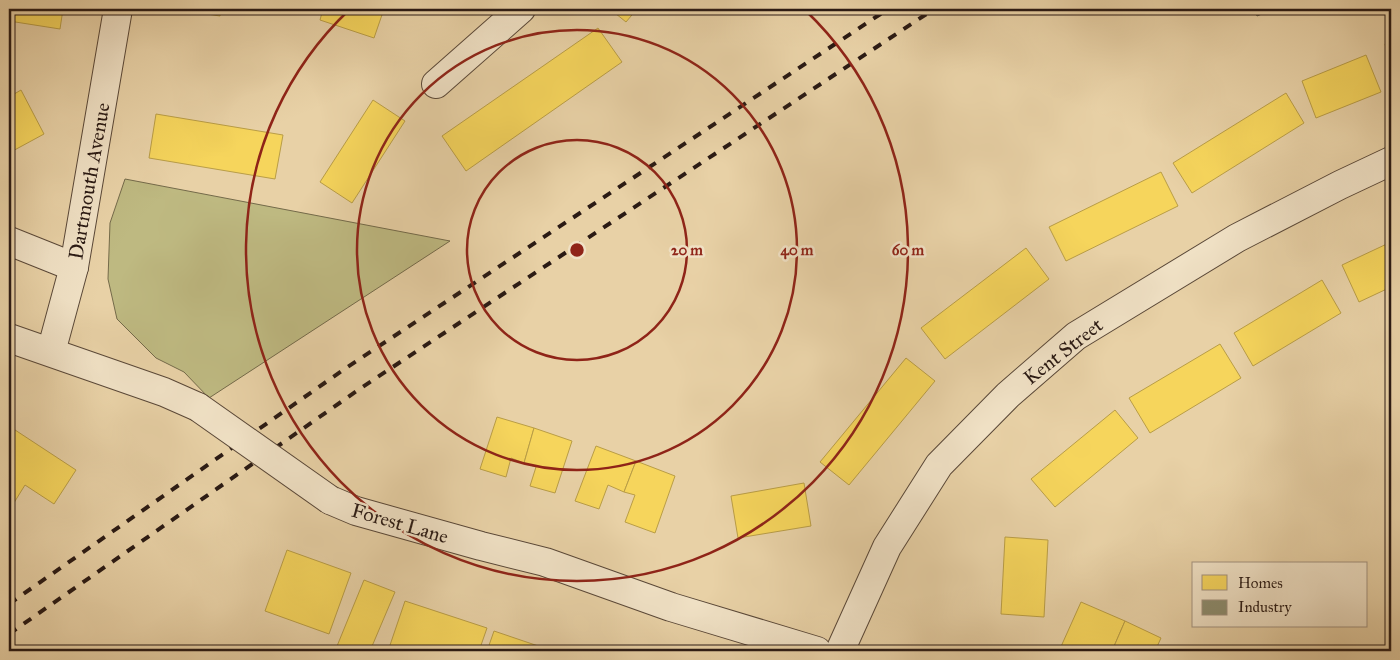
<svg xmlns="http://www.w3.org/2000/svg" width="1400" height="660" viewBox="0 0 1400 660" font-family="'IM FELL Great Primer',serif">
	<style>
		.green { fill: #beb981; stroke: #746a4a }
		.homes { fill: #f6d55c; stroke: #b99d46 }
		.industry { fill: #8c8c6e; stroke: #6f6a53 }
		.lines { fill: none; stroke-linecap: round; stroke-linejoin: round }
		.street-casing { stroke: #5a4838; stroke-width: 30 }
		.street { stroke: #f0e1c5; stroke-width: 28 }
		.rail { stroke: #2a1a14; stroke-width: 4; stroke-dasharray: 9 9; stroke-linecap: butt }
		.street-bridge-casing { stroke: #5a4838; stroke-width: 30; stroke-linecap: butt }
		.street-bridge { stroke: #f0e1c5; stroke-width: 28 }
		.ring { fill: none; stroke: #8f2418; stroke-width: 2.5 }
		.labels { text-anchor: middle; dominant-baseline: central; stroke-width: 5; stroke-linejoin: round; paint-order: stroke }
		.street-label { font-size: 20px; fill: #2a1a14; stroke: #f0e1c5 }
		.centre { fill: #8f2418; stroke: #f0e1c5; stroke-width: 2.5 }
		.ring-label { font-size: 15px; text-anchor: middle; font-weight: bold; fill: #8f2418; stroke: #f0e1c5; stroke-width: 5; stroke-linejoin: round; paint-order: stroke }
	</style>
	<rect width="100%" height="100%" fill="#e8d1a6"/>
	<filter id="stains"><feTurbulence type="fractalNoise" baseFrequency=".004" numOctaves="4"/><feColorMatrix values="0 0 0 0 .2 0 0 0 0 .09 0 0 0 0 .02 0 0 0 .5 -.17"/></filter>
	<radialGradient id="worn" r=".72"><stop offset=".6" stop-color="#630" stop-opacity="0"/><stop offset="1" stop-color="#630" stop-opacity=".3"/></radialGradient>
	<!-- green -->
	<path class="green" d="M125 179 450 241 209 398 184 372 156 358 117 319 108 279 110 223Z"/>
	<!-- homes -->
	<g class="homes">
		<path d="M9 9H63L60 29 9 21Z"/>
		<path d="M182 9H221L220 16 182 10Z"/>
		<path d="M323 9H384L374 38 320 20Z"/>
		<path d="M610 9H637L626 22Z"/>
		<path d="M598 28 622 62 466 171 442 136Z"/>
		<path d="M1391 42V69L1385 44Z"/>
		<path d="M1366 55 1381 92 1316 118 1302 81Z"/>
		<path d="M21 90 44 134 9 153V97Z"/>
		<path d="M1286 93 1304 123 1192 193 1173 163Z"/>
		<path d="M373 100 405 121 352 203 320 182Z"/>
		<path d="M156 114 283 135 275 179 149 158Z"/>
		<path d="M1161 172 1178 206 1066 261 1049 227Z"/>
		<path d="M1391 242V287L1359 302 1342 265Z"/>
		<path d="M1026 248 1049 279 945 359 921 328Z"/>
		<path d="M1322 280 1341 313 1253 366 1234 333Z"/>
		<path d="M1220 344 1241 378 1150 433 1129 398Z"/>
		<path d="M906 358 935 381 849 485 820 462Z"/>
		<path d="M1115 410 1138 438 1055 507 1031 479Z"/>
		<path d="M497 417 534 428 524 463 511 458 506 477 480 469Z"/>
		<path d="M9 426 76 470 54 504 25 485 12 506 9 504Z"/>
		<path d="M534 428 572 441 555 493 530 486 536 467 524 463Z"/>
		<path d="M596 446 636 461 624 492 608 485 599 509 575 501Z"/>
		<path d="M636 461 675 476 655 533 625 522 635 495 624 492Z"/>
		<path d="M804 483 811 526 738 538 731 496Z"/>
		<path d="M1005 537 1048 540 1044 617 1001 614Z"/>
		<path d="M287 550 351 573 329 634 265 611Z"/>
		<path d="M364 580 395 592 370 651H335Z"/>
		<path d="M405 601 487 628 479 651H388Z"/>
		<path d="M1081 602 1125 621 1112 651H1105L1093 646 1091 651H1059Z"/>
		<path d="M1125 621 1161 638 1155 651H1112Z"/>
		<path d="M494 631 553 651H487Z"/>
	</g>
	<!-- industry -->
	<path class="industry" d="M1254 9H1274L1257 16Z"/>
	<g class="lines">
		<!-- street casing -->
		<g class="street-casing">
			<g id="street">
				<path d="M436 84 521 9"/>
				<path d="M9 241 74 267"/>
				<path d="M9 338 164 392 198 407"/>
				<path d="M51 352 74 267 118 9"/>
				<path d="M330 500 356 511 481 546 545 562 671 607 817 651"/>
				<path d="M840 651 887 547 939 465 1008 395 1076 336 1237 238 1340 185 1391 161"/>
			</g>
		</g>
		<!-- street -->
		<use href="#street" class="street"/>
		<!-- rail -->
		<g class="rail">
			<path d="M9 604 346 368 888 9"/>
			<path d="M9 634 361 388 934 9"/>
		</g>
		<!-- street-bridge casing -->
		<g class="street-bridge-casing">
			<path id="street-bridge" d="M198 407 330 500"/>
		</g>
		<!-- street-bridge -->
		<use href="#street-bridge" class="street-bridge"/>
	</g>
	<!-- distance rings -->
	<g class="ring">
		<circle cx="577" cy="250" r="110"/>
		<circle cx="577" cy="250" r="220"/>
		<path d="M805 10A331 331 0 1 1 349 10"/>
	</g>
	<g class="labels">
		<!-- street labels -->
		<g class="street-label">
			<text transform="translate(89 181) rotate(-80)">Dartmouth Avenue</text>
			<text transform="translate(1063 351) rotate(-38)">Kent Street</text>
			<text transform="translate(400 523) rotate(16)">Forest Lane</text>
		</g>
	</g>
	<circle cx="577" cy="250" r="8" class="centre"/>
	<g class="ring-label">
		<text x="687" y="255">20 m</text>
		<text x="797" y="255">40 m</text>
		<text x="908" y="255">60 m</text>
	</g>
	<!-- margin -->
	<rect width="1400" height="660" fill="none" stroke="#e8d1a6" stroke-width="30"/>
	<rect x="10" y="10" width="1380" height="640" fill="none" stroke="#2a1a14" stroke-width="2.5"/>
	<rect x="15" y="15" width="1370" height="630" fill="none" stroke="#2a1a14"/>
	<!-- legend -->
	<rect x="1192" y="562" width="175" height="65" fill="#f0e1c5" stroke="#a1917e"/>
	<rect x="1202" y="575" width="25" height="15" fill="#f6d55c" stroke="#a1917e"/>
	<text x="1238" y="588" font-size="15" fill="#2a1a14">Homes</text>
	<rect x="1202" y="600" width="25" height="15" fill="#8c8c6e" stroke="#a1917e"/>
	<text x="1238" y="612" font-size="15" fill="#2a1a14">Industry</text>
	<rect width="100%" height="100%" filter="url(#stains)"/>
	<rect width="100%" height="100%" fill="url(#worn)"/>
</svg>
